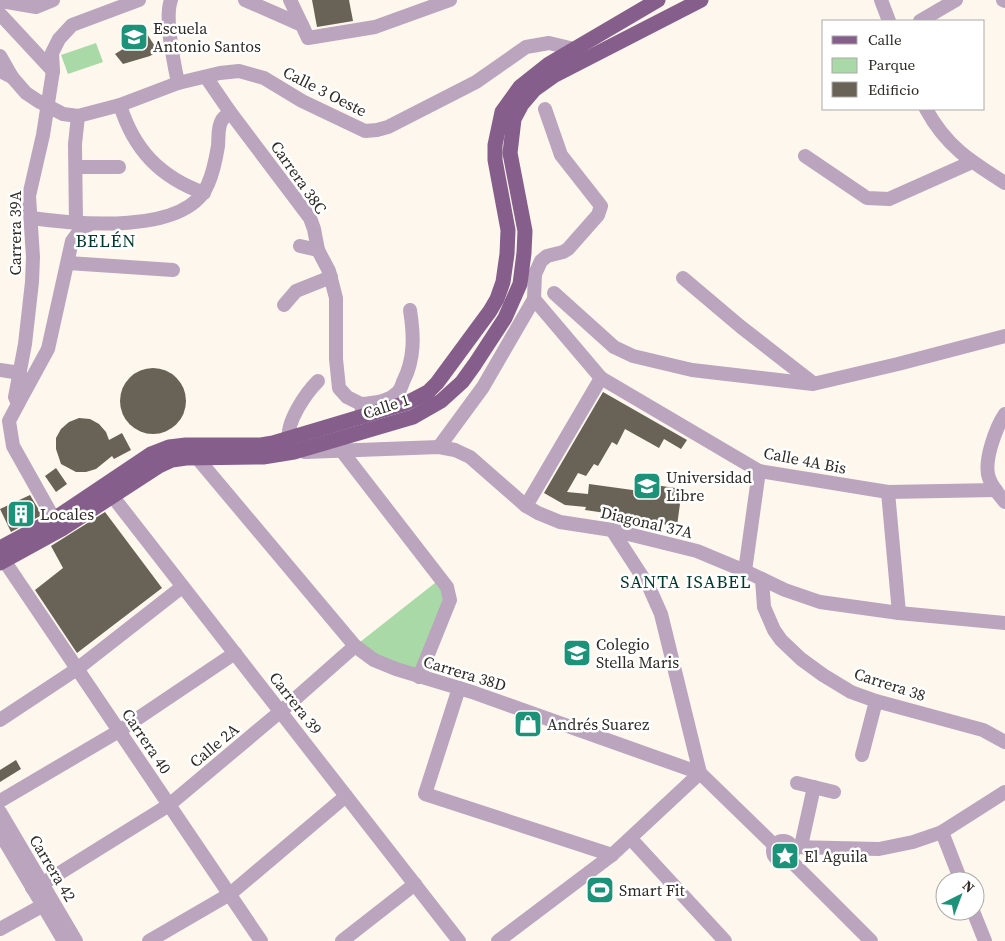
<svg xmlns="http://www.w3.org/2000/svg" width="1005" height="941" font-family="'Source Serif 4',serif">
<rect width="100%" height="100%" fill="#fef7ed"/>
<g fill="#a9d9a6">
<path d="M96,43L103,62L68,74L61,55Z"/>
<path d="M440,579L447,587L419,677L355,646Z"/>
</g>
<g fill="#696257">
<path d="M312,0H349L353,21L317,27Z"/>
<path d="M147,34L158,51L150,56L123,64L115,54Z"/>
<circle cx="153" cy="401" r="33"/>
<path d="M603,392L687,440L681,449L664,439L659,448L625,429L617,445L612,442L598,466L594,464L586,476L578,473L567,492L588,494L589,484L647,492L648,484L682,489L677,526L632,520L633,517L585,510L586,507L565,505L544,493Z"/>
<path d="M79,418L90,419L99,424L106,432L109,440L122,433L131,450L114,459L112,456L96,469L86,472H76L61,464L56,449V438L61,429L69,422Z"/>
<path d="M56,468L67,484L56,492L45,476Z"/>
<path d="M30,495L42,515L11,532L0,509Z"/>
<path d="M105,512L162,588L77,653L35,590L63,568L51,546Z"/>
<path d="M16,760L21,769L0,782V770Z"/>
</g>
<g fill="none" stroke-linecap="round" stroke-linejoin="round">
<g stroke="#baa4be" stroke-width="14">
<path d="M171,0C164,18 174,63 178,83"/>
<path d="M245,0L302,25L308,38L375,27L450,0"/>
<path d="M290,0L302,25"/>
<path d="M881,0L889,21"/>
<path d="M1003,0L1005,1"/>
<path d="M0,1L36,7L53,0"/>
<path d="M0,14L53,71"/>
<path d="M920,21L956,0"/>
<path d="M0,56L12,77"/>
<path d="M0,71L12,77L26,93L38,101L63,114L78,116L120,105L178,83L220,73L239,71L264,78L302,101L365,131L377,130L388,127L476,82L526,47L549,43L574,49"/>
<path d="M206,77L230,112L310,218L314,229L318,250L329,271L336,298V359L339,388L347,397L361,404L363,417"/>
<path d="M120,105C134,150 160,177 204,193"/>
<path d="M926,109C946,146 970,161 1005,183"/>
<path d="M805,156L867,198L889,199L972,162"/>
<path d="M76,167H119"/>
<path d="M31,218C75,224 187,236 208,184C213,173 216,158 218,146C219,138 217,128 222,120C224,117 227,115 230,112"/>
<path d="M76,223L75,144L78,116"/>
<path d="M300,246L318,250"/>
<path d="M68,263L173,270"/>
<path d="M683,278L741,327L813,383"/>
<path d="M554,293L614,347L633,356L692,370L813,384L898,364L1005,336"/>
<path d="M534,299L601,378L759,471L888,492L996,490"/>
<path d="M284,305L296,291L331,277"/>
<path d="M0,370L20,373"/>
<path d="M18,404L48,349L72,241L80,230L90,224"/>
<path d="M361,404C373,403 389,402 398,392C400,390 402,385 403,382C415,359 414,335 410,310"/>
<path d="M1005,414C996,427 983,462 989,478C992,487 999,495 1005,502"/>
<path d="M289,439C286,422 306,393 318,381"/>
<path d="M439,447L483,387L534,299L535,274L541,261L547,256L563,252L568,249L598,215L601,206L561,155L545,109"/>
<path d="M341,450L447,587L450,600L419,677"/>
<path d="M305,452L439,447L455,450L470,457L526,506L538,513L560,522L612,530L697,551L745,571L785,590L820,602L899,613L1005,623"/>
<path d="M198,459L355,646L374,660L396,669L472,692L700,773L774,845"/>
<path d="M106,488L459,941"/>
<path d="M888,492L899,613"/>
<path d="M526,506L601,378"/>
<path d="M54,519L13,446L9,421L18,404L15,397L25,344L32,282L33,257L29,196L43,135L53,71L52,53L59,39L72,25L139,0"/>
<path d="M612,530L649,587L661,614L700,773"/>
<path d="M5,562L261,941"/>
<path d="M745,571L759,471"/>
<path d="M762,579L764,607L774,630L781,640L801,659L823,675L851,692L876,701L983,730L1005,742"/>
<path d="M459,688L425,794L612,855"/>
<path d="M0,720L77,669L182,587"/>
<path d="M862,755L876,701"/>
<path d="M797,783L834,792"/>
<path d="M0,801L119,731L235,653"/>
<path d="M0,812L76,941"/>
<path d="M942,832L961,881"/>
<path d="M0,833L64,941"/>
<path d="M631,839L725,941"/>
<circle cx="783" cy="851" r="10"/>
<path d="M801,846L814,787"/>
<path d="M792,847L879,849L913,842L942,832L1005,792"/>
<path d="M789,859L871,941"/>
<path d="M32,888L42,884L169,805L287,706L355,646"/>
<path d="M973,911L985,941"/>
<path d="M0,929L49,902"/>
<path d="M149,941L230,894L346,796"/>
<path d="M342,941L415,884"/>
<path d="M498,941L612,855L700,773"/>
</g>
<g stroke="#855e8c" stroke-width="15">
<path d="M0,548L54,519L151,454L169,447L186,445H261L273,443L407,403L428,392L437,383L490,311L497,299L503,282L507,254L508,230L495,160V145L502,112L520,87L549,64L658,0"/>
<path d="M0,563L62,529L159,466L172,460L186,458L263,457L294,452L413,417L441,401L462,382L475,364L505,318L520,284L524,253L525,231L510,153L514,119L522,104L534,90L555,75L701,0"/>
</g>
</g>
<defs>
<symbol id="school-square" viewBox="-11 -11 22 22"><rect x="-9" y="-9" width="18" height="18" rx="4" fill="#1c9378" stroke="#fff"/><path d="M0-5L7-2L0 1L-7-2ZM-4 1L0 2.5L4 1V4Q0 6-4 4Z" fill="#fff"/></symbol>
<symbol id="university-square" viewBox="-11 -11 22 22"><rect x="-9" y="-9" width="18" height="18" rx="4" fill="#1c9378" stroke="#fff"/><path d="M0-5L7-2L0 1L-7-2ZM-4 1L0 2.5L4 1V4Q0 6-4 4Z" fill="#fff"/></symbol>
<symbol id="building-square" viewBox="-11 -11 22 22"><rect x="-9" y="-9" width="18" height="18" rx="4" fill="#1c9378" stroke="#fff"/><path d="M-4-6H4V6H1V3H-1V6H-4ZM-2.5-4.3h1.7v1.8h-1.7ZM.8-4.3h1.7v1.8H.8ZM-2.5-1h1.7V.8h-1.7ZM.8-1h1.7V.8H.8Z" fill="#fff"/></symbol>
<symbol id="shop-square" viewBox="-11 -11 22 22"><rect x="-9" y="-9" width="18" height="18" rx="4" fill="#1c9378" stroke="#fff"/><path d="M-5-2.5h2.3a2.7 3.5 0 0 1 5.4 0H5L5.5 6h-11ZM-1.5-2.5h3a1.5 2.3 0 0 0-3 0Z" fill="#fff"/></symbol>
<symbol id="sight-square" viewBox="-11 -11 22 22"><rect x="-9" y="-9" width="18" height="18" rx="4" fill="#1c9378" stroke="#fff"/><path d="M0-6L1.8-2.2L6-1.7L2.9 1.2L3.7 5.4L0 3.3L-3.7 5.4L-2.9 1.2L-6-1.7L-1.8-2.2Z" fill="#fff"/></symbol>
<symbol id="stadium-square" viewBox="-11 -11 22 22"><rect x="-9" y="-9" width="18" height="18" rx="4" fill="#1c9378" stroke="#fff"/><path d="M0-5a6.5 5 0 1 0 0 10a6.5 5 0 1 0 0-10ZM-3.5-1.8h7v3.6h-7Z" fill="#fff"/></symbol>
</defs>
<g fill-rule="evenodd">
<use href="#school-square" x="118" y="21" width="32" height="32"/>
<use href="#university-square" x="631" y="470" width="32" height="32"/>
<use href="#building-square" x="5" y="498" width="32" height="32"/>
<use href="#school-square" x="561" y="637" width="32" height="32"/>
<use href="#shop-square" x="512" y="708" width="32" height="32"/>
<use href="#sight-square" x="769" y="840" width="32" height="32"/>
<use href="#stadium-square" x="584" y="874" width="32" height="32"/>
</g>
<g text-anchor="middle" stroke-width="5" stroke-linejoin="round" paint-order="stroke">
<g font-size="16" fill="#2e2b26" stroke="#fff" text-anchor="start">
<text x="153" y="34">Escuela<tspan x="153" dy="18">Antonio Santos</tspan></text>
<text x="666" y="483">Universidad<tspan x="666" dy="18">Libre</tspan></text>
<text x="40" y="520">Locales</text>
<text x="596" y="650">Colegio<tspan x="596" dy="18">Stella Maris</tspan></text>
<text x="547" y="730">Andrés Suarez</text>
<text x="804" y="862">El Aguila</text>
<text x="619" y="896">Smart Fit</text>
</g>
<g font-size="16" fill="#2e2b26" stroke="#fff">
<text transform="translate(325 91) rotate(27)" y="6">Calle 3 Oeste</text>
<text transform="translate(299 177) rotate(55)" y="6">Carrera 38C</text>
<text transform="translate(15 233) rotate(-90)" y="6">Carrera 39A</text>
<text transform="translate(386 406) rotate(-18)" y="6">Calle 1</text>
<text transform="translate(805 460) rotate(11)" y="6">Calle 4A Bis</text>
<text transform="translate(647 522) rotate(13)" y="6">Diagonal 37A</text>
<text transform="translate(465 673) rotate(17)" y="6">Carrera 38D</text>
<text transform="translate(890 684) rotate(18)" y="6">Carrera 38</text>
<text transform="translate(296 703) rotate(52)" y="6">Carrera 39</text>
<text transform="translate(147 741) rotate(56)" y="6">Carrera 40</text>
<text transform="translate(214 745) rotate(-40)" y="6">Calle 2A</text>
<text transform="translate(53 868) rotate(59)" y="6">Carrera 42</text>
</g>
<g font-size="18" letter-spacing="1" fill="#00392c" stroke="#fff">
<text x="106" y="247">BELÉN</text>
<text x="686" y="588">SANTA ISABEL</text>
</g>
</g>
<rect x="822" y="20" width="162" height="90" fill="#ffffff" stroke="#abaaa8"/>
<rect x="832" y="36" width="25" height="8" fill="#855e8c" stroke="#abaaa8"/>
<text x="868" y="45" font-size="15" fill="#2e2b26">Calle</text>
<rect x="832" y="58" width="25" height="15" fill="#a9d9a6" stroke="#abaaa8"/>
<text x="868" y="70" font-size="15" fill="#2e2b26">Parque</text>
<rect x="832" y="82" width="25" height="15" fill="#696257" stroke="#abaaa8"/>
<text x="868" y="95" font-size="15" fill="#2e2b26">Edificio</text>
<g transform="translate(960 896) rotate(42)"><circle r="24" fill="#ffffff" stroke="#abaaa8"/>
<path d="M0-4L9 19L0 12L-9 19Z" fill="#1c9378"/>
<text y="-8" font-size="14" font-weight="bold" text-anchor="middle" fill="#2e2b26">N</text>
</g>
</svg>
